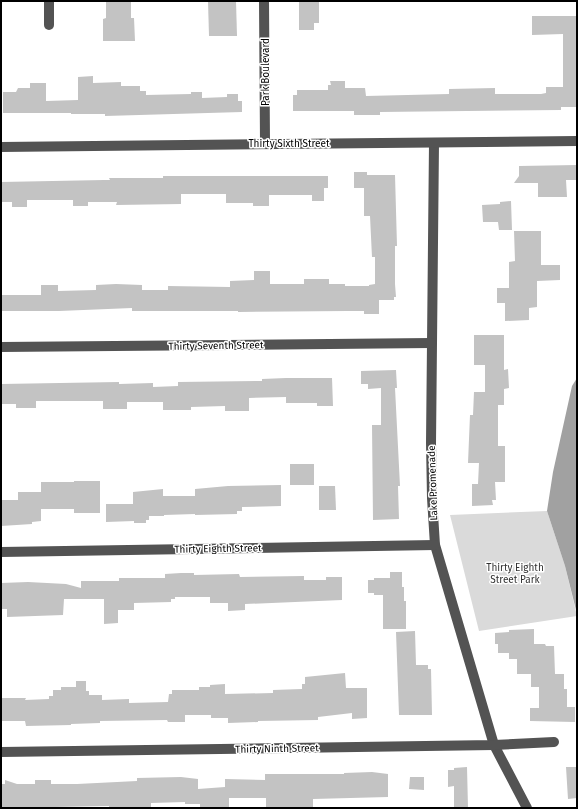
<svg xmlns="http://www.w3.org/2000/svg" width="578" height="809" font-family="'Fira Sans',sans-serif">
<rect width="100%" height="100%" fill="#fff"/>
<path fill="#dadada" d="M547,511L565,566L577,616L479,631L450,515Z"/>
<path fill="#a1a1a1" d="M577,378V614L565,566L547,511L553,472L572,386Z"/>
<g fill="#c3c3c3">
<path d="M106,1H131V18H134L135,41H103V19L106,18Z"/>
<path d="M208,1H236L237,36H209Z"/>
<path d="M299,1H319V23H314V30H299Z"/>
<path d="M532,16H577V107H561V110L380,112V115H354V111H293V95H297V90H328V85H331L330,81H345V88H365L366,96L449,94V89L495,88V94H541L546,93V87H563V34L532,35Z"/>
<path d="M93,76V83L121,82V86H140V91H146V95L191,94V92H202V98L227,97V94H238V101H242V112L105,116V114H71V113H3V92H16L18,88H30V83H46V101L78,100V77Z"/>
<path d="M577,165V180H566L567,197H538V183H514L519,176V166Z"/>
<path d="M354,172H367V175H395L397,246H395V284L396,297H394V300H379V314H364V311H347L238,312V311H132V308L59,311H1V295H41V285H58V291L96,290V285L116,284L142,285V290H168V286L230,287V281L254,280V271H270V284H304V279H329V284H345V286H369V285L375,284V257H372L370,216H364V188H354Z"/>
<path d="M163,176H328V188H324V201H312V195H269V206H253V203H226V194H181V204L116,205L117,202H88V206H73V200H27V207H12V202H1V182L104,180H110L109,178H163Z"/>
<path d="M511,201L512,230H499L498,222H483L482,205L500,204V202Z"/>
<path d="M514,231H541V265H560V280L537,281V307L529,308V320L505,321V303H497V288H509V262L515,261Z"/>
<path d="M474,335H504V370L508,369L509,388L504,389V405H498V446H505V482H495L496,500H492L493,505L472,506V484H478L479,463H468L470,415H473L474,392H485V365H474Z"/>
<path d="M396,370L397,388H395L400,486H398L399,519L373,520L372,425H381V388L368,389V384H361V371Z"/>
<path d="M286,378H332L333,406H317V403H286V397L249,398V411H225V406L191,407V410H163V402H127V409H103V401H36V408H16V404H1V384L119,382V384L153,383V387L178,386V382L262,381V379Z"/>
<rect x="290" y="464" width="24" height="21"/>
<path d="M74,481H100V513H74V509H41V521L32,522V524L1,526V500H18V492H41V482H74Z"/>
<path d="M281,485V506L242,507V511H237V514L195,515V514L164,515V516H149V520H146V523H134V521L106,522V504H133V492L163,489V496H195V489L228,486Z"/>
<path d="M319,486H335L336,510H319Z"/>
<path d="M390,572H402V587H404V601H406V629H383V595H374V593H368V580H374V578H390Z"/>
<path d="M181,573H194V575L239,574L240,577L304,576V580H326V577H342V600L245,604V610L228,611V603H210V597H175V599H171V602L134,603V610H118V623L104,624V599H64L63,615L7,617V609H1V583L28,582L66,584L81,588V581H119V578H165V574Z"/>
<path d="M534,629V644H545L546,646H554L555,674H564V689H567V707H575V722L530,721V708H539V687H531V674H517V659H509V653H498V644H495V633L509,632V630Z"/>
<path d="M415,631L416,665H428V669H431L432,715H399L396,632Z"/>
<path d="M345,673L346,688H367V718L352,719V713L318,717V720L258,721V722L228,723V718H211V715H185V722H168L167,720L100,721V723L71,724V725L26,726L25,721H1V698H26L25,700L49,699V696H53V690H61V687H76V681H86V691H89V695H102V700L129,699V703L168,702L169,694H172V690H199V687H210V685L225,684V694L273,693V690L302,689V684H305V677Z"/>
<path d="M467,767L468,808H454V786L448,787V770H454V768Z"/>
<path d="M566,767H577V798L568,799Z"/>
<path d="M372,772L388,774V797L313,799V808H266V798H229V808H200V804H185V802L151,803V808H109V806L1,808V784H5V780L17,784H35V780H51V784H77L137,781V778L181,777L198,779V789L225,787V779L265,780V774H344V773Z"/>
<path d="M410,777H424V790L409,789Z"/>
</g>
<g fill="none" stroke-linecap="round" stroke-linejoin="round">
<g stroke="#535353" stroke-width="10">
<path d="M49,1V25"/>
<path d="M264,1L265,143"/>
<path d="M434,143L431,443L432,498L435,545L494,745L527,808"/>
<path d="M1,147L577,141"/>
<path d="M1,347L431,343"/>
<path d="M1,552L435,545"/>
<path d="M1,752L494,745L554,742"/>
</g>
</g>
<g text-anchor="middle" stroke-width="3" stroke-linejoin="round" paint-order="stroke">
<g font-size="10" fill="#000" stroke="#fff">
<text transform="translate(265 72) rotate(-90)" y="4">Park Boulevard</text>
<text x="289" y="147">Thirty Sixth Street</text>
<text transform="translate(216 345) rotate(-1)" y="4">Thirty Seventh Street</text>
<text transform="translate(432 483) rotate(-92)" y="4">Lake Promenade</text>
<text transform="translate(218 548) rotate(-1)" y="4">Thirty Eighth Street</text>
<text transform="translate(277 748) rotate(-1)" y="4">Thirty Ninth Street</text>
</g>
<g font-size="10" fill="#313131" stroke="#fff">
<text x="515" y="571">Thirty Eighth<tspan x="515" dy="12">Street Park</tspan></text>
</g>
</g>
<rect width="578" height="809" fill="none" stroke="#000000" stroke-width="4"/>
</svg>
